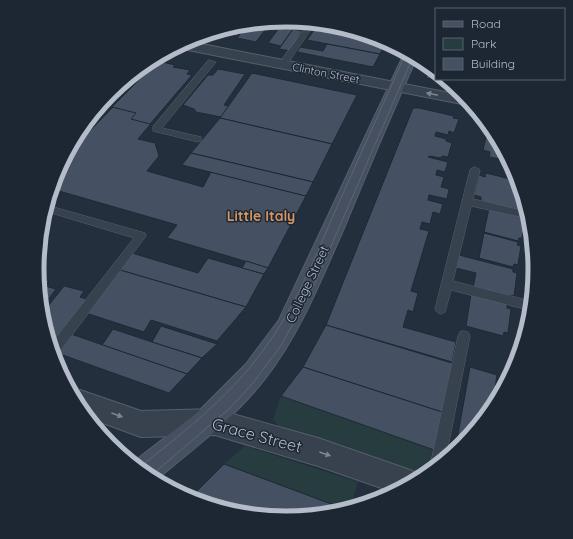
<svg xmlns="http://www.w3.org/2000/svg" width="573" height="539" font-family="Quicksand,sans-serif">
<rect width="100%" height="100%" fill="#242f3e"/>
<g fill="#263c3f">
<path d="M281,396L437,451L431,467L421,474L365,458L283,431L273,420Z"/>
<path d="M245,446L358,482L351,506L342,508L224,464Z"/>
</g>
<g fill="#455162" stroke="#1f2835">
<path d="M288,20L298,22L281,46L268,43L279,28L282,29Z"/>
<path d="M270,23L256,42L237,38L245,28Z"/>
<path d="M317,26L382,39L386,42L380,54L307,40Z"/>
<path d="M243,29L237,36L223,34L224,32Z"/>
<path d="M293,29L302,31L298,37H300L291,51L279,49Z"/>
<path d="M327,44L380,54L373,67L297,52L300,47L323,51Z"/>
<path d="M158,61L175,65L173,67L190,70L187,74L192,75L138,139L155,143L159,156L147,171L203,187L211,172L306,196L268,268L167,238L177,225L59,191L56,195L52,194L56,174L73,148Z"/>
<path d="M158,61L175,65L173,67L190,70L187,74L192,75L150,124L131,119L136,113L112,107Z"/>
<path d="M218,69L245,74L224,105L229,106L221,117L196,112L194,109L183,105L208,75H213Z"/>
<path d="M429,70L436,75V79H442L445,81L426,78Z"/>
<path d="M252,73L357,95L332,144L220,118Z"/>
<path d="M413,108H419L454,116L453,118L459,119L454,133L449,131L448,135L436,132L435,136L446,139V141L452,143L448,157L442,156L441,158L429,156L428,157L448,162L445,172L437,170L436,175L444,177L441,187L449,189L447,199L429,195L428,200L443,204L440,214L433,212L430,224L422,222L420,229L429,231L411,291L418,293L413,312L408,310L403,327L456,342L452,362L326,325Z"/>
<path d="M220,118L332,144L313,182L191,153Z"/>
<path d="M488,130L510,164L503,162V155H501L500,159L489,157L490,152L483,150Z"/>
<path d="M191,153L313,182L306,196L182,165Z"/>
<path d="M511,165L517,174L518,178L510,176Z"/>
<path d="M486,173L518,181L525,212L481,201V197L474,195L479,175L485,177Z"/>
<path d="M489,208L521,216V219L525,220L522,238H519L518,241L484,232Z"/>
<path d="M484,233L518,242L517,245L521,246L518,265L514,264L513,267L479,258Z"/>
<path d="M132,253L198,273L208,258L264,274L246,307L120,270Z"/>
<path d="M459,255L513,269V272L517,273L514,296L509,295V298L473,288L476,273L456,268Z"/>
<path d="M246,261L259,265L268,268L264,274L242,268Z"/>
<path d="M120,270L246,307L217,341L151,320L144,332L86,313Z"/>
<path d="M39,277L49,281L45,286L56,289L44,305Z"/>
<path d="M64,286L84,291L80,297L89,300L56,346L52,345L45,310Z"/>
<path d="M471,294L507,303V308L511,309L508,333L504,332L503,336L466,326Z"/>
<path d="M326,325L455,364L445,413L303,367Z"/>
<path d="M161,326L217,344L202,358L152,342Z"/>
<path d="M113,329L152,342L202,358L187,374L102,345Z"/>
<path d="M71,334L187,374L169,393L57,353Z"/>
<path d="M303,367L445,413L437,451L281,396Z"/>
<path d="M470,367L497,375L495,388L501,389L460,448V440H457Z"/>
<path d="M224,464L342,508L286,519L189,499Z"/>
</g>
<g fill="none" stroke-linecap="round" stroke-linejoin="round">
<defs>
<g id="lane">
<path d="M308,24L314,25L286,66H280L279,64Z"/>
<path d="M209,60L216,62L162,128L201,137V141L198,142L153,131V127Z"/>
<path d="M475,167L480,170L473,199L524,211L526,218L471,206L453,281L530,301L528,310L451,290L445,312L441,314L437,312L435,309L470,170Z"/>
<path d="M50,206L145,233L146,236L57,355L54,356L52,343L134,238L48,212Z"/>
<path d="M464,331L468,332L470,336L446,457L433,466L431,462L458,336L460,332Z"/>
</g>
<g id="street">
<path d="M187,41L465,96L472,106L178,48Z"/>
<path d="M80,390L141,411L215,409L318,438L407,469L417,473L418,476L393,492L318,466L215,435L141,437L92,419L74,392Z"/>
</g>
<path id="secondary" d="M404,54L415,61C391,116 367,172 344,228C321,280 300,334 264,380C234,418 195,448 158,478L135,462L136,460L198,412L246,364L279,320Z"/>
</defs>
<use href="#lane" stroke="#565f6c" stroke-width="1"/>
<use href="#street" stroke="#565f6c" stroke-width="2"/>
<use href="#secondary" stroke="#565f6c" stroke-width="2"/>
<use href="#lane" fill="#38414e" fill-rule="evenodd"/>
<use href="#street" fill="#38414e" fill-rule="evenodd"/>
<use href="#secondary" fill="#465061" fill-rule="evenodd"/>
<g stroke="#5a6575" stroke-width="1">
<path d="M141,466C184,432 229,397 262,352C293,311 313,263 333,216C357,162 381,109 405,55"/>
<path d="M153,474L230,408L253,383L282,344L316,281L412,59"/>
</g>
</g>
<defs><path id="oneway-solid" d="M-6-.8H1V-3.2L6.5 0L1 3.2V.8H-6Z"/></defs>
<g fill="#7c8592">
<use href="#oneway-solid" transform="translate(432 94) rotate(-168)"/>
<use href="#oneway-solid" transform="translate(117 415) rotate(20)"/>
<use href="#oneway-solid" transform="translate(325 454) rotate(19)"/>
</g>
<g text-anchor="middle" stroke-width="3" stroke-linejoin="round" paint-order="stroke">
<g font-size="11" fill="#b4bcc9" stroke="#1d2633">
<text transform="translate(326 73) rotate(11)" y="4">Clinton Street</text>
</g>
<g font-size="13" fill="#b4bcc9" stroke="#1d2633">
<text transform="translate(307 284) rotate(-65)" y="5">College Street</text>
</g>
<g font-size="14" font-weight="bold" fill="#d59563" stroke="#1d2633">
<text x="261" y="221">Little Italy</text>
</g>
<g font-size="16" fill="#b4bcc9" stroke="#1d2633">
<text transform="translate(257 435) rotate(15)" y="6">Grace Street</text>
</g>
</g>
<path d="M0 0H573V539H0ZM44 269a242 242 0 1 1 484 0a242 242 0 1 1-484 0Z" fill="#1d2633" fill-rule="evenodd"/>
<path fill="none" stroke="#b4bcc9" stroke-width="5" d="M44 269a242 242 0 1 1 484 0a242 242 0 1 1-484 0Z"/>
<rect x="435" y="8" width="130" height="72" fill="#1d2633" stroke="#59626f"/>
<rect x="443" y="21" width="20" height="6" fill="#465061" stroke="#59626f"/>
<text x="471" y="28" font-size="12" fill="#b4bcc9">Road</text>
<rect x="443" y="38" width="20" height="12" fill="#263c3f" stroke="#59626f"/>
<text x="471" y="48" font-size="12" fill="#b4bcc9">Park</text>
<rect x="443" y="58" width="20" height="12" fill="#455162" stroke="#59626f"/>
<text x="471" y="68" font-size="12" fill="#b4bcc9">Building</text>
</svg>
